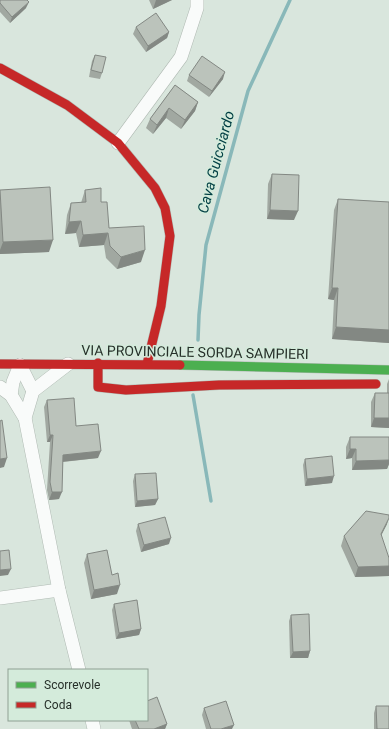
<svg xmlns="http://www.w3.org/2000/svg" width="389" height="729" font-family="Roboto,sans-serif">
<rect width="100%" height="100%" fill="#d9e6dd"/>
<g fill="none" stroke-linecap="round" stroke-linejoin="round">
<g stroke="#89b8b9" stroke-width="3.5">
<path d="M198,340L199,315L206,245L248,91L290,0"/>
<path d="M193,395L211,501"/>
</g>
<defs>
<g id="street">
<path d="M118,143L181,57L197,8V0"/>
<path d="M20,365L33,391"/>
<path d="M0,387L11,395L25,418L59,590L79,670"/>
<path d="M11,395L13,382L20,365"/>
<path d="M25,418L33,391L68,364"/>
<path d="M0,598L59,590"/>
<path d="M92,720L94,729"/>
</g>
<path id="fast" d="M180,365L389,370"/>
<g id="jam">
<path d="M0,68L67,105L118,143L155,188L165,208L170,236L161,306L147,364"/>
<path d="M98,363V387L126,390L219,385L376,384"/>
<path d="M0,364L180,365"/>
</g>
</defs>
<use href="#street" stroke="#b0bab3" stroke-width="14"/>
<use href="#fast" stroke="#b0bab3" stroke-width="10"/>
<use href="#jam" stroke="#b0bab3" stroke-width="10"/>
<use href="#street" stroke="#f9fbfa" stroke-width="13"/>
<use href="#fast" stroke="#4caf50" stroke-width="9"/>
<use href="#jam" stroke="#c62828" stroke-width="9"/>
</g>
<g fill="#a1a8a1">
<path d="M0,0L26,8L10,23L0,12Z"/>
<path d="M149,0H172L153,9Z"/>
<path d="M136,27L169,32L167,38L146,52L133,34Z"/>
<path d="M95,55L102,73L100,79L89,77L92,61Z"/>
<path d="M189,75L223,79L209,97L187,81Z"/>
<path d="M175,85L198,102L195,111L181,129L166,118L153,134L146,128L150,119Z"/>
<path d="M272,174L294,220L267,219L268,184Z"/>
<path d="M0,190L49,252L0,254Z"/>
<path d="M85,190L101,202L109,228L141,262L117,269L106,258L104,245L79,247L76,233L65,234L67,215L71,203H81Z"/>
<path d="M338,199L389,202V343L332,339L334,300L328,299L334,210Z"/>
<path d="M389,379V428L371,427V402L375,393H387V384Z"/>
<path d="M47,400L76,426L98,458L63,462L59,499L49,500L47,490L50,442H47L44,407Z"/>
<path d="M350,437H389V464L387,469L352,470V458L346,459V447Z"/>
<path d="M305,459L332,483L305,486L303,465Z"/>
<path d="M135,474L158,499L155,505L135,507L133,481Z"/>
<path d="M138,524L169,544L141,552L136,531Z"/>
<path d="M387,524L381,536L389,576L355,577L341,546L344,536Z"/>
<path d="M87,554L112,575L117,594L91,599L84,563Z"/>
<path d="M114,604L141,629L139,635L116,639L112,610Z"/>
<path d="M291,615L310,651L308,658H290L289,621Z"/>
<path d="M376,706L389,729H374V713Z"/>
<path d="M204,708L232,729H206L202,715Z"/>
<path d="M129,720H147L167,724L165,729H132Z"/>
</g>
<g fill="#838883">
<path d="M156,0H172L153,9Z"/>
<path d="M29,2L26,8L10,23L12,17Z"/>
<path d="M169,32L167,38L146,52L148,46Z"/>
<path d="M225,72L223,79L209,97L212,91Z"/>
<path d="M198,102L195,111L181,129L185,120Z"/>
<path d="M169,108L166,118L153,134L157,125Z"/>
<path d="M270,210L298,211L294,220L267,219Z"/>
<path d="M81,221L76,233L65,234L69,222Z"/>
<path d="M108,233L104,245L79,247L83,235Z"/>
<path d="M53,240L49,252L0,254V250L3,242Z"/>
<path d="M145,250L141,262L117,269L121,257Z"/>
<path d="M332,288H338L334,300L328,299Z"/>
<path d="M336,327L389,330V343L332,339Z"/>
<path d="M374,418H389V428L371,427Z"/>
<path d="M50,435H53L50,442H47Z"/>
<path d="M350,449H356L352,458L346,459Z"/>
<path d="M101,451L98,458L60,462L63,455Z"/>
<path d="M7,458L4,467L0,468V459Z"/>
<path d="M389,460V464L387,469L352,470L356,461Z"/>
<path d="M334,476L332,483L305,486L307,479Z"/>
<path d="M52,492H62L59,499L49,500Z"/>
<path d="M158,499L155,505L135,507L137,501Z"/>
<path d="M389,518L387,524L377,543L381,534Z"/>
<path d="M171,538L169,544L141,552L144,545Z"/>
<path d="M389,566V576L355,577L358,567Z"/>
<path d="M11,569L8,575L0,576V570Z"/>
<path d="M120,585L117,594L91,599L94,590Z"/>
<path d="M141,629L139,635L116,639L119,633Z"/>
<path d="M310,651L308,658H290L293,652Z"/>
<path d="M167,724L165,729H154Z"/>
<path d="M234,725L232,729H221Z"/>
</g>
<g fill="#bbc3bb" stroke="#838883">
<path d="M0,0H27L29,2L12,17L0,3Z"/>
<path d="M156,13L169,32L148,46L136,27Z"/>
<path d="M95,55L106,57L102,73L91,70Z"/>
<path d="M202,56L225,72L212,91L189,75Z"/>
<path d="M175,85L198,102L185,120L169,108L157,125L150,119Z"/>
<path d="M272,174L299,175L298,211L270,210Z"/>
<path d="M50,187L53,240L3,242L0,190Z"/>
<path d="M101,188V202H107L109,228L144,226L145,250L121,257L110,246L108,233L83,235L81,221L69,222L71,203L86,202L85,190Z"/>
<path d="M338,199L389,202V330L336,327L338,288H332Z"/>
<path d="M375,393H389V418H374Z"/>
<path d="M74,398L76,426L98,424L101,451L63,455L62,492H52L50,482L53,435H50L47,400Z"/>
<path d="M2,420L7,458L0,459V421Z"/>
<path d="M350,437H389V460L356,461V449H350Z"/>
<path d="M332,456L334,476L307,479L305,459Z"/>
<path d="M156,473L158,499L137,501L135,474Z"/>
<path d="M366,511L389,515V518L381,534L389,558V566L358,567L344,536Z"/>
<path d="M165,517L171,538L144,545L138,524Z"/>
<path d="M9,550L11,569L0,570V551Z"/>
<path d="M107,550L112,575L118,573L120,585L94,590L87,554Z"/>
<path d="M137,600L141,629L119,633L114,604Z"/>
<path d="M309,614L310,651L293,652L291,615Z"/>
<path d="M157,697L167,724L154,729H139L135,720H147V701Z"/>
<path d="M226,701L234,725L221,729H211L204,708Z"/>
<path d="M376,706H389V729H377Z"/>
</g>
<g text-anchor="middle" stroke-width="3" stroke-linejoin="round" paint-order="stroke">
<g font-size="14" fill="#27302a" stroke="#d4ebdb">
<text transform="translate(195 352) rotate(1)" y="5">VIA PROVINCIALE SORDA SAMPIERI</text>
</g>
<g font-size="15" font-style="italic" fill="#003e43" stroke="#d4ebdb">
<text transform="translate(216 162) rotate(-75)" y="5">Cava Guicciardo</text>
</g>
</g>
<rect x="8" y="669" width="140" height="52" fill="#d4ebdb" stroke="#8fa094"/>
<rect x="16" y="682" width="20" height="6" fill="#4caf50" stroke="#8fa094"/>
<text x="44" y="689" font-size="12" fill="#27302a">Scorrevole</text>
<rect x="16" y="702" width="20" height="6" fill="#c62828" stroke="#8fa094"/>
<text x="44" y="709" font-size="12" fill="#27302a">Coda</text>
</svg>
